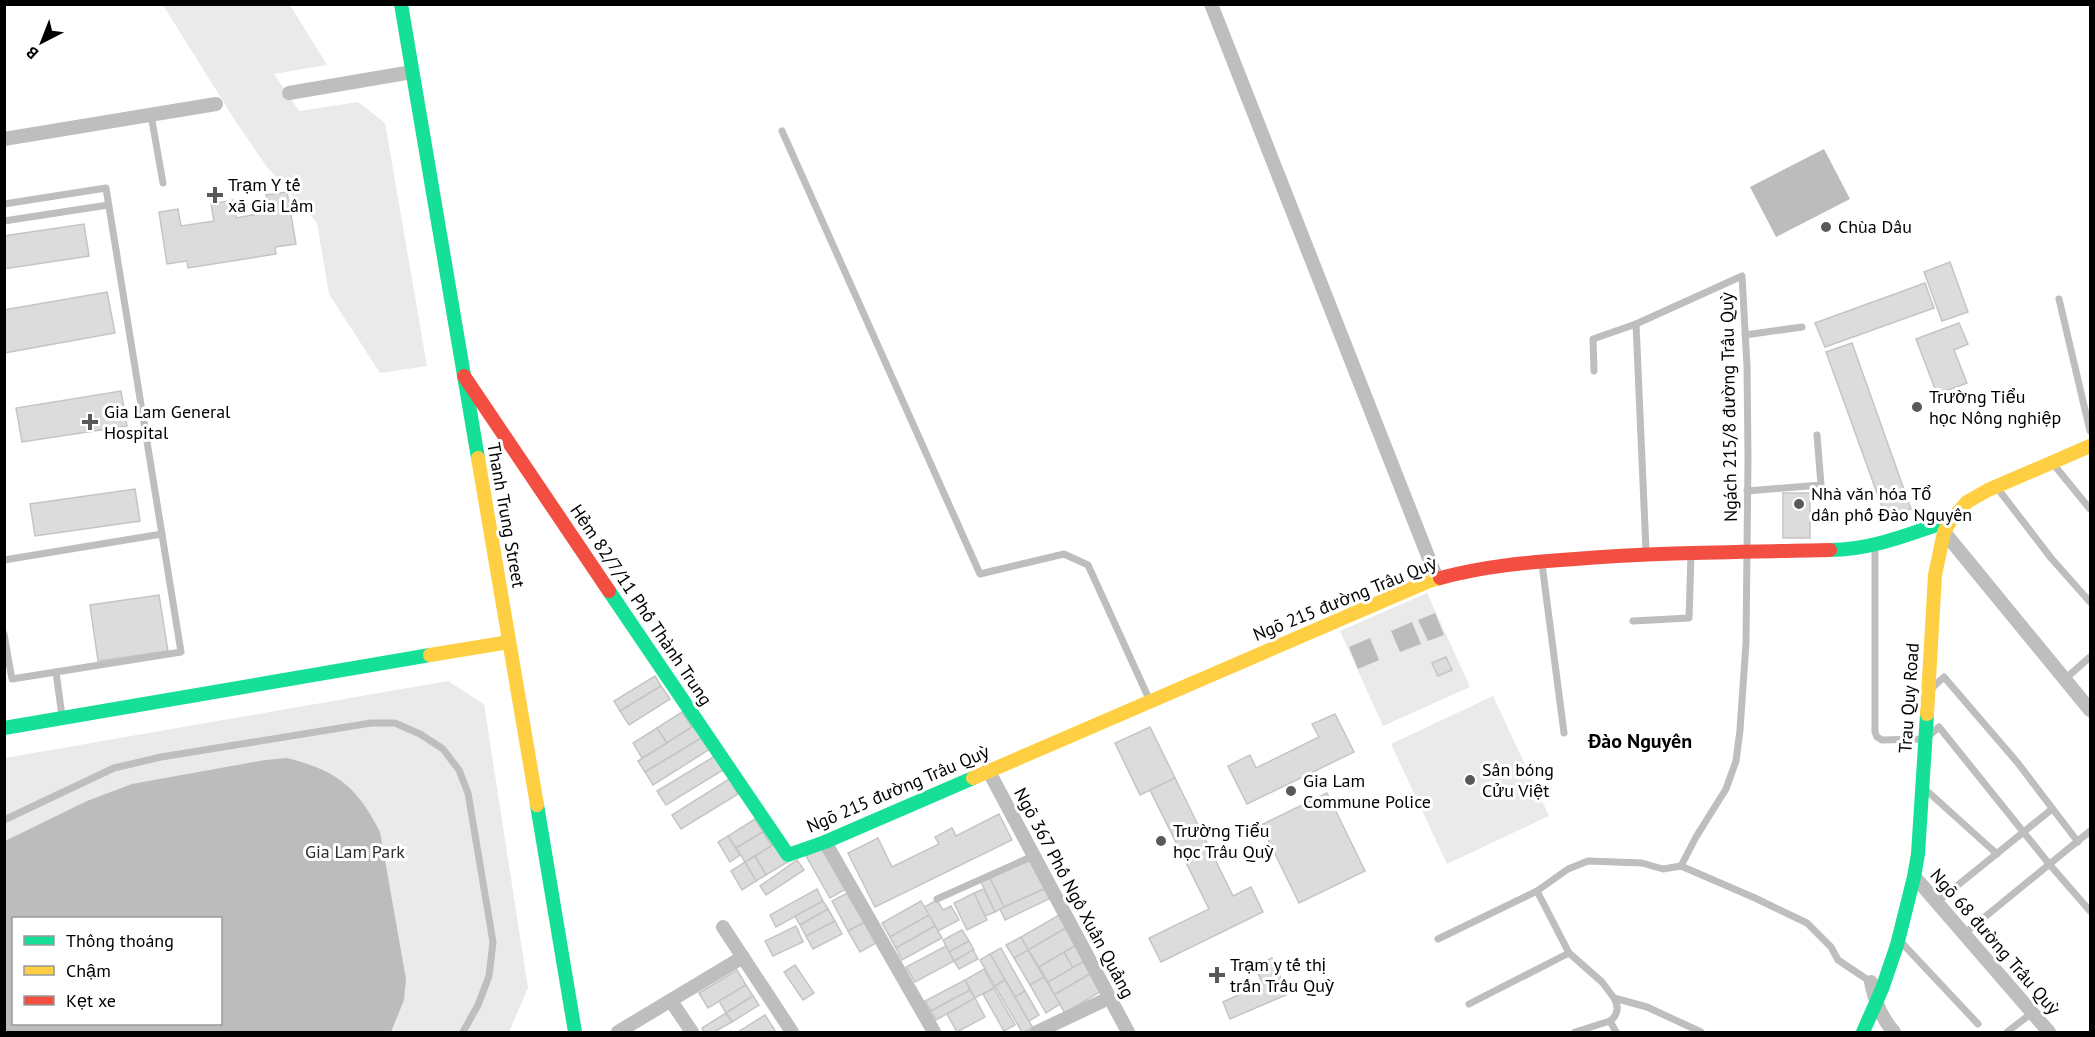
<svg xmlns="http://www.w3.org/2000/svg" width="2095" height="1037" font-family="'PT Sans',sans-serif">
<rect width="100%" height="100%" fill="#fff"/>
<g fill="#eaeaea" fill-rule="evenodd">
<path d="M163,5H290L327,65L274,74L299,111L358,102L385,123L427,366L380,373L329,294L317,223L267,167L236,122Z"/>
<path d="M1427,593L1470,687L1383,726L1340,631Z"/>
<path d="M448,681L484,704L528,988L509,1032H5V758ZM14,918H220V1024H14Z"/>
<path d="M1493,696L1549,816L1447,864L1391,744Z"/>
</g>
<g fill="#bcbcbc" fill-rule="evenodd">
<path d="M1824,149L1850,199L1776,237L1750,187Z"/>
<path d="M1435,613L1444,635L1428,641L1418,620Z"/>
<path d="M1412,622L1421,644L1400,652L1391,631Z"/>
<path d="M1370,638L1379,660L1358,669L1349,647Z"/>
<path d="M287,758C335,770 357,786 380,832L406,979L404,1000L391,1032H5V841L87,801L132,784L265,760ZM220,918V1024H14V918Z"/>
</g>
<g fill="#dcdcdc" stroke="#c5c5c5" stroke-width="1.5">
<path d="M287,192L296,244L275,247L276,254L188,268L187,261L167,264L159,212L178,209L181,226L214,221L211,204L233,200L236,218L269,212L266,195Z"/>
<path d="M84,224L89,256L4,269V236Z"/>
<path d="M1950,262L1968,312L1942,321L1924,272Z"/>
<path d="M1925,283L1934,308L1825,347L1815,323Z"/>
<path d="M107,292L115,333L4,353V310Z"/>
<path d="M1959,323L1968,344L1954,350L1967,383L1937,394L1916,339Z"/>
<path d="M1852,343L1911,509L1886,518L1826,352Z"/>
<path d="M121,391L127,426L22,442L16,408Z"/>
<path d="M135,489L140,521L35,536L30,504Z"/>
<rect x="1783" y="493" width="27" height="45"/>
<path d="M159,595L168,651L98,661L90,605Z"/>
<path d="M1446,657L1452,670L1438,676L1432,663Z"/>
<path d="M655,676L661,686L620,711L614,701Z"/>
<path d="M661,686L670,699L629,725L620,711Z"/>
<path d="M682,712L692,727L667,743L657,728Z"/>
<path d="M1335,714L1354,752L1247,804L1228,766L1250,755L1256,768L1319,737L1312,724Z"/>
<path d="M695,725L703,737L645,772L638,761Z"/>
<path d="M1150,727L1175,778L1140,795L1115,743Z"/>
<path d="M657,728L667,743L642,758L633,743Z"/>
<path d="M703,737L710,749L653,785L645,772Z"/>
<path d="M715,756L723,770L666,805L657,791Z"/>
<path d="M1175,778L1233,896L1251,887L1263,912L1161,962L1149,938L1209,909L1150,790Z"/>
<path d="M729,779L738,794L681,829L672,815Z"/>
<path d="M1327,793L1365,871L1299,903L1261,825Z"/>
<path d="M999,814L1012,840L875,907L848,853L878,838L892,867L939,844L935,837L952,828L956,836Z"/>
<path d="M755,819L763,832L736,848L728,836Z"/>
<path d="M763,832L772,846L745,862L736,848Z"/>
<path d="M728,836L740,855L730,862L718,842Z"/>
<path d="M777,842L789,861L766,875L755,856Z"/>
<path d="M822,847L846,889L830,898L806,856Z"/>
<path d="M755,856L766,875L756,881L745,862Z"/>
<path d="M1032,858L1046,888L1004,907L990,878Z"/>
<path d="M797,860L804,870L766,895L760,886Z"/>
<path d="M745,862L756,881L742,890L731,871Z"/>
<path d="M990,878L1004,907L995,912L981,882Z"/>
<path d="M1046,888L1051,898L1005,920L1000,909Z"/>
<path d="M817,889L823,901L776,927L770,915Z"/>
<path d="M984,889L995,912L985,916L974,893Z"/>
<path d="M849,892L865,922L848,931L832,901Z"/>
<path d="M974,893L987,920L967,930L954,903Z"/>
<path d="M937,900L943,910L951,906L959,920L938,931L924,907Z"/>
<path d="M823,901L828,909L800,925L795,916Z"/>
<path d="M921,901L929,915L890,937L882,923Z"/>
<path d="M828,909L835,921L806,936L800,925Z"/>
<path d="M929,915L935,926L896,948L890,937Z"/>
<path d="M1059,915L1066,928L1028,950L1021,937Z"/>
<path d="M835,921L842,934L813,949L806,936Z"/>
<path d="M865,922L876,943L860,952L848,931Z"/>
<path d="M796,926L803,942L773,956L765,941Z"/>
<path d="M935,926L942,938L902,960L896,948Z"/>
<path d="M1066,928L1077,945L1039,967L1028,950Z"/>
<path d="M962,930L969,941L949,952L943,940Z"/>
<path d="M1021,937L1028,950L1014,958L1006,945Z"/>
<path d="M969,941L974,950L954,961L949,952Z"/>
<path d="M1077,945L1086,960L1073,968L1064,952Z"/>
<path d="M946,946L954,961L915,982L906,967Z"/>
<path d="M1001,948L1025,991L1015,997L990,954Z"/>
<path d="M973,950L978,959L959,969L954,961Z"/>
<path d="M1028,950L1044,977L1030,985L1014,958Z"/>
<path d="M1064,952L1073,968L1048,982L1039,967Z"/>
<path d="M990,954L1005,980L995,986L980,960Z"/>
<path d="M1272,958L1288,994L1230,1019L1223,1002L1263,984L1254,965Z"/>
<path d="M1086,960L1093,972L1054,995L1048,982Z"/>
<path d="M795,965L814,993L803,1000L784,972Z"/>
<path d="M984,969L994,988L975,998L965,980Z"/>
<path d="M737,970L746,985L708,1008L699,993Z"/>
<path d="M1093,972L1103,990L1065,1013L1054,995Z"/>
<path d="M1044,977L1060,1004L1046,1013L1030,985Z"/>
<path d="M965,980L970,990L931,1011L925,1001Z"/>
<path d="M1005,980L1033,1028L1025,1032H1022L995,986Z"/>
<path d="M746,985L753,996L726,1013L719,1001Z"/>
<path d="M994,988L1015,1025L1004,1031L983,994Z"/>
<path d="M970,990L975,998L936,1020L931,1011Z"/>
<path d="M1025,991L1039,1015L1029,1021L1015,997Z"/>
<path d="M753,996L759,1005L732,1022L726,1013Z"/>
<path d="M975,998L985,1017L957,1032L947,1014Z"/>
<path d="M726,1013L732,1022L714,1032H704L702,1028Z"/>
<path d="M765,1015L776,1032H738Z"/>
</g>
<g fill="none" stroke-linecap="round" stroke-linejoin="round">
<g stroke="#bebebe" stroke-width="7">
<path d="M151,115L163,183"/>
<path d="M782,131L980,574L1064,554L1088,565L1150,701"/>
<path d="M4,204L106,188L181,652L12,679L4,634"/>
<path d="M4,221L108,205"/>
<path d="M2059,299L2090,431"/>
<path d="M1636,324L1646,550"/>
<path d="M1745,335L1802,327"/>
<path d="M1594,371L1593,339L1636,324L1742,276L1747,366L1748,458L1746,643L1740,730L1736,761L1726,789L1696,837L1681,866"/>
<path d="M2054,465L2090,509"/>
<path d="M1998,489L2051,558L2090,602"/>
<path d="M1747,491L1821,485L1817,435"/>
<path d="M1875,548V732L1877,737L1882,740L1925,739L1939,727L2050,865L2090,911"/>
<path d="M4,560L162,534"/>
<path d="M1542,564L1564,733"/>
<path d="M1633,621L1689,618L1691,555"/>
<path d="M56,672L62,716"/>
<path d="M2066,678L2090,657"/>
<path d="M1932,688L1944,677L2017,762L2078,842"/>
<path d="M1926,790L1997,854"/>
<path d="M4,820L114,768L161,757L371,723H395L420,734L443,749L459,770L468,793L493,942L489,976L478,1005L463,1032"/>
<path d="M1537,891L1569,953L1602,982L1614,998L1647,1007L1701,1032"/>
<path d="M937,899L1033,856"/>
<path d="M1937,902L2052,809"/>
<path d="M1964,934L2090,831"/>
<path d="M1438,939L1537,891L1568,869L1588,861L1642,863L1663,869L1681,866L1755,898L1807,923L1831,947L1838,960L1871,982"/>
<path d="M1901,942L1978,1024"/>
<path d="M1469,1004L1569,953"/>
<path d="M1610,1021C1618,1015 1619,1007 1614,998"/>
<path d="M1610,1021L1616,1032"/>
<path d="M1575,1032L1610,1021"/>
<path d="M2007,1032L2032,1013"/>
</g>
<g stroke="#bebebe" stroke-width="14">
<path d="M1211,4L1437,579"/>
<path d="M289,93L412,72"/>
<path d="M4,139L216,104"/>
<path d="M1944,532L2090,710"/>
<path d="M988,770L1128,1032"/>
<path d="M825,842L934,1032"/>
<path d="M1914,876L2049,1032"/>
<path d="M723,927L792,1032"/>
<path d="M1871,982C1875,1002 1881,1017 1894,1032"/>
<path d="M671,1001L692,1032"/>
<path d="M618,1032L743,957"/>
<path d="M1037,1032L1109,998"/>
</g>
<g stroke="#16e098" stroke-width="14">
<path d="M401,4L478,458"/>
<path d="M1830,550C1872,550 1912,533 1951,520"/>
<path d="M609,591L788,855L825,842L973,778"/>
<path d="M4,728L430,655"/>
<path d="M537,805L575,1032"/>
<path d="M1863,1032L1882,989L1897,945L1914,877L1918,854L1927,714"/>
</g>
<g stroke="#ffcf43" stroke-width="14">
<path d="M478,458L537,805"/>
<path d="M430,655L509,642"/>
<path d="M1927,714L1935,575L1944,532L1951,520L1967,502L1988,490L2090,446"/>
<path d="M973,778L1429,581L1440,578"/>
</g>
<g stroke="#f24e42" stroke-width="14">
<path d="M464,376L609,591"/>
<path d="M1440,578C1485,566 1529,562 1575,559C1660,552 1745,552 1830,550"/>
</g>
</g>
<g fill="#595959" stroke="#fff" stroke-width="2">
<path d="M212 186h6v6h6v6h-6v6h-6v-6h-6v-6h6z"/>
<circle cx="1826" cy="227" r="6"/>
<circle cx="1917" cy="407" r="6"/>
<path d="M87 413h6v6h6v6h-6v6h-6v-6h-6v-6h6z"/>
<circle cx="1799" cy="504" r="6"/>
<circle cx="1470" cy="780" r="6"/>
<circle cx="1291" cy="791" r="6"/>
<circle cx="1161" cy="841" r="6"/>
<path d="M1214 966h6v6h6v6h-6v6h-6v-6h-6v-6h6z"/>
</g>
<g text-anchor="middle" stroke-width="6" stroke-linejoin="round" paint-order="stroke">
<g font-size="18" fill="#000" stroke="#fff" text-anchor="start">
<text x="228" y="191">Trạm Y tế<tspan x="228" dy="21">xã Gia Lâm</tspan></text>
<text x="1838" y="233">Chùa Dâu</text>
<text x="1929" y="403">Trường Tiểu<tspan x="1929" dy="21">học Nông nghiệp</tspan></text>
<text x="104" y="418">Gia Lam General<tspan x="104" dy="21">Hospital</tspan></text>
<text x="1811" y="500">Nhà văn hóa Tổ<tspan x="1811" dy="21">dân phố Đào Nguyên</tspan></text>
<text x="1482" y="776">Sân bóng<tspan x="1482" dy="21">Cửu Việt</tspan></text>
<text x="1303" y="787">Gia Lam<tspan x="1303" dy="21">Commune Police</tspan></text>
<text x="1173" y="837">Trường Tiểu<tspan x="1173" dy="21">học Trâu Quỳ</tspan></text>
<text x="1230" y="971">Trạm y tế thị<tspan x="1230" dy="21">trấn Trâu Quỳ</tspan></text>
</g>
<g font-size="18" fill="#000" stroke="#fff">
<text transform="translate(1729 407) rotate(-91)" y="6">Ngách 215/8 đường Trâu Quỳ</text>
<text transform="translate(506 515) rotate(80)" y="6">Thanh Trung Street</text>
<text transform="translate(1345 599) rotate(-22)" y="6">Ngõ 215 đường Trâu Quỳ</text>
<text transform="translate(641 605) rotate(56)" y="6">Hẻm 82/7/11 Phố Thành Trung</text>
<text transform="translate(1909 698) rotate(-86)" y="6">Trau Quy Road</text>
<text transform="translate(898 789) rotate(-23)" y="6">Ngõ 215 đường Trâu Quỳ</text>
<text transform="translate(1074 893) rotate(62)" y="6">Ngõ 367 Phố Ngô Xuân Quảng</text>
<text transform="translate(1995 942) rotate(49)" y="6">Ngõ 68 đường Trâu Quỳ</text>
</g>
<g font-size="18" fill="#2f2f2f" stroke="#fff">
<text x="355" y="858">Gia Lam Park</text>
</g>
<g font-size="20" font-weight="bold" fill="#000" stroke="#fff">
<text x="1640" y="748">Đào Nguyên</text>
</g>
</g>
<rect width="2095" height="1037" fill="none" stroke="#000000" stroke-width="12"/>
<rect x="12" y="917" width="210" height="108" fill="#ffffff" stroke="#999999" stroke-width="1.5"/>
<rect x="24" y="936" width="30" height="9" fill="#16e098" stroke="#999999" stroke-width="1.5"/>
<text x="66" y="947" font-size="18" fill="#000000">Thông thoáng</text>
<rect x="24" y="966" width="30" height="9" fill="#ffcf43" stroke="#999999" stroke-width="1.5"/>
<text x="66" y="977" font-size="18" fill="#000000">Chậm</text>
<rect x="24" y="996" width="30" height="9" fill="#f24e42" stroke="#999999" stroke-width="1.5"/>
<text x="66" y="1007" font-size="18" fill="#000000">Kẹt xe</text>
<g transform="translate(42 42) rotate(222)" stroke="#ffffff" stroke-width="4.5" paint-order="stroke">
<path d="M0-4.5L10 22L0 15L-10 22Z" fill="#000000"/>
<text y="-9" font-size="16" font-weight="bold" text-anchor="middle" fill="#000000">B</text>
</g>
</svg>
